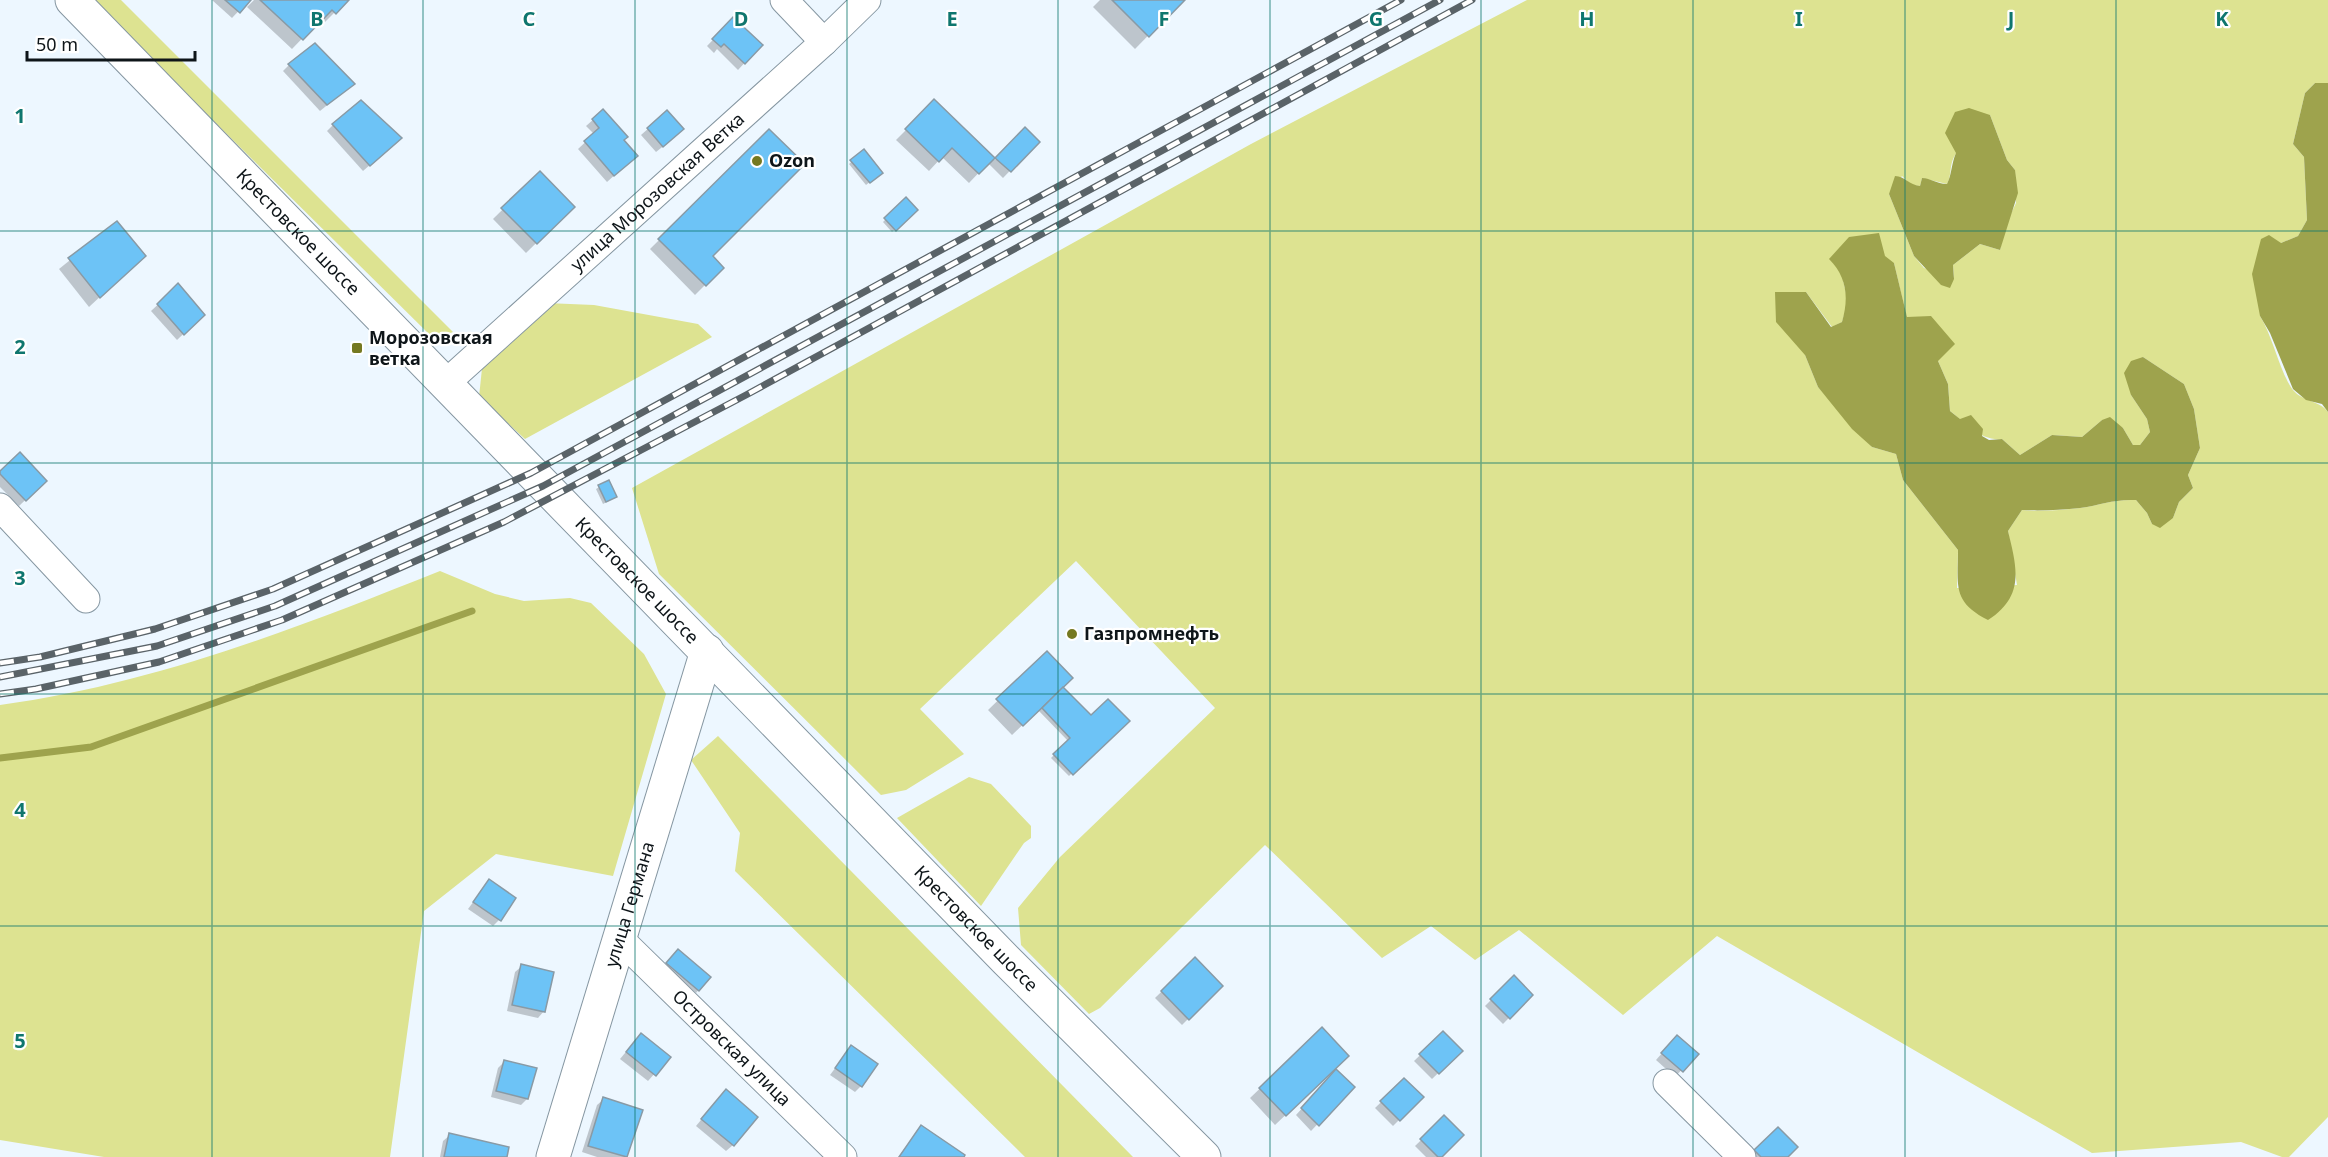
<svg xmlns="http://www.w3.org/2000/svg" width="2328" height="1157" font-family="'Noto Sans',sans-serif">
<rect width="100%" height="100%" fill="#edf7ff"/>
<g fill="#dde391" fill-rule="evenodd">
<path d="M91,0H121L453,332L434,339Z"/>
<path d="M1527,0H2328V83H2315L2305,93L2293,144L2304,157L2307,220L2298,236L2281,243L2260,316C2273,337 2280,373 2293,390C2303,402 2319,400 2328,412V1117L2289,1157H2282L2241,1142L2092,1153L1717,936L1623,1015L1519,930L1475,960L1431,926L1382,958L1265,845L1100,1008L1089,1014L1021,945L1018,908L1060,857L1215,708L1076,561L920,709L964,754L906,790L881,795L659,574L632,488L1251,144ZM1990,115L2007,160L2015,170L2016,203L2005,226L2000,250L1980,244L1953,265L1954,278L1924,268L1914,256L1889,194L1902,176L1911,185L1920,186L1922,178L1947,184C1952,174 1949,167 1954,157C1962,141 1978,128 1990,115ZM1894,263L1907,318L1938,361L1948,384L1950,411C1967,424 1980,441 2002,439L2020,455L2052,435L2082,437L2102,420L2123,428L2133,445H2140L2150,432L2147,419L2131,395L2143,357L2184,384L2194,409L2200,448L2188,475L2193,488L2179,502L2173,518L2152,524L2147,513L2136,500C2113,499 2101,505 2080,508C2060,510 2041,512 2022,510L2008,531L2017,585L1957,588L1958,550L1903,480L1896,454L1872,447L1818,387L1805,355L1806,292L1832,327L1842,322L1848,302L1841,271Z"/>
<path d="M546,303L594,305L698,324L712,337L525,439L479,397L483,359Z"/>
<path d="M440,571L495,594L524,601L570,598L591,603L644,654L666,694L613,876L496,854L424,911L390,1157H104L0,1140V705C154,684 297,628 440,571Z"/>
<path d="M718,736L1133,1157H1025L735,871L740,833L691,760Z"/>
<path d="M969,777L991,784L1031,826V838L1024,843L981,906L897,818Z"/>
</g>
<g fill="#9ea34d">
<path d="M2315,83H2328V412L2322,404L2306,400L2293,389L2270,333L2260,316L2252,274L2261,239L2269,235L2281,243L2298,236L2307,220L2304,157L2293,144L2305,93Z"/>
<path d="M1969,108L1990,115L2007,160L2015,170L2018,193L2000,250L1980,244L1953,265L1954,279L1950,288L1941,285L1914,256L1889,194L1895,176C1905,176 1909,185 1920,186L1922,178C1931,178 1936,184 1947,184C1952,174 1951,165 1956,153L1945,133L1955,112Z"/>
<path d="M1879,233L1885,256L1894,263L1907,317L1931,316L1955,344L1938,361L1948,384L1950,411L1960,419L1971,415L1983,429L1982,436L1989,440L2002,439L2020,455L2052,435L2082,437L2102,420L2110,417L2123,428L2133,445H2140L2150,432L2147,419L2131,395L2124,373L2131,361L2143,357L2184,384L2194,409L2200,448L2188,475L2193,488L2179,502L2173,518L2160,528L2152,524L2147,513L2136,500C2113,499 2101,505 2080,508C2060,510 2041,511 2022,510L2008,531C2017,568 2025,596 1988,620C1952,602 1958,586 1958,550L1903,480L1896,454L1872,447L1852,429L1818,387L1805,355L1776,322L1775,292H1806L1831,327L1842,322C1849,298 1847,277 1829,259L1849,237Z"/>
</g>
<g fill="#0003">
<path d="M212,0H249L232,18Z"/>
<path d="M254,0H347L325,22L321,19L292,49L247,7Z"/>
<path d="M1100,0H1183L1135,49L1093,7Z"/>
<path d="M733,19L761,45L738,70L717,49L714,53L707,46Z"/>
<path d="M289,65L353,84L320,111L283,71Z"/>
<path d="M934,102L995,160L1025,129L1038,142L1003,178L988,163L969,183L942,157L929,171L896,140Z"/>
<path d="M603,111L622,141L629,162L607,182L578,149L594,134L586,126Z"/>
<path d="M667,112L676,136L656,152L641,135Z"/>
<path d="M333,125L394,144L363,171L327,131Z"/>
<path d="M769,131L711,256L722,268L695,295L650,249Z"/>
<path d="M863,152L881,173L866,185L849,164Z"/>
<path d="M540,173L573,207L526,253L493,219Z"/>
<path d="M906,199L916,210L892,232L883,222Z"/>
<path d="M116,223L134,265L89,307L59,269Z"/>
<path d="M178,286L203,315L177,340L151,311Z"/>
<path d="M0,473L45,481L19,506L0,487Z"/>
<path d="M608,482L616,497L603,504L596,489Z"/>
<path d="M1047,653L1062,688L1091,718L1127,721L1069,776L1051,758L1068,741L1038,710L1012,735L988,710Z"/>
<path d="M489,881L499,920L493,926L468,909Z"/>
<path d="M678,951L709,977L696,993L665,966Z"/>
<path d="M1195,959L1221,986L1182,1025L1155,998Z"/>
<path d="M522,966L544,1011L538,1018L507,1011L515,972Z"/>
<path d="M1514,977L1531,995L1503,1024L1485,1006Z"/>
<path d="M1322,1029L1334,1069L1353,1087L1311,1131L1296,1115L1333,1074L1331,1072L1275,1125L1250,1098Z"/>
<path d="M1443,1033L1461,1051L1432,1079L1414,1061Z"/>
<path d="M635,1041L669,1057L648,1081L620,1059Z"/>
<path d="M1671,1043L1696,1054L1675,1077L1656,1060Z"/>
<path d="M851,1047L861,1086L855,1092L830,1075Z"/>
<path d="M505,1061L527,1099L521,1105L491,1097L498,1068Z"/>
<path d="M1404,1080L1422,1097L1393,1126L1375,1108Z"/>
<path d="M720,1097L733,1145L726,1151L696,1126Z"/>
<path d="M604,1099L641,1111L626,1157H597L582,1152L597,1105Z"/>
<path d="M1444,1118L1440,1157H1426L1415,1146Z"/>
<path d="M921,1127L962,1157H898Z"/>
<path d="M1778,1129L1786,1157H1750Z"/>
<path d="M450,1135L505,1157H440L443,1141Z"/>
</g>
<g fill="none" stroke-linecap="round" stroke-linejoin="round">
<path stroke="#9ea34d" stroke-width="7" d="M0,758L91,747L472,611"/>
</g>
<g fill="#6dc3f6" stroke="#899aa5" stroke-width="1.5">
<path d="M225,0H251L240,13Z"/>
<path d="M260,0H349L336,14L332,10L303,40Z"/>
<path d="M1112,0H1185L1149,37Z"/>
<path d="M733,17L763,45L745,64L724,44L721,47L712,39Z"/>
<path d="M315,43L355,84L327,105L288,64Z"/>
<path d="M934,99L995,158L979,174L952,148L939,162L905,129Z"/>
<path d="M361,100L402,138L370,166L332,124Z"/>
<path d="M603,109L628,137L624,140L638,156L614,176L584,141L599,128L592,119Z"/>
<path d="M667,110L684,129L663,147L647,128Z"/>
<path d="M1025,127L1040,142L1011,172L995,158Z"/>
<path d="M769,129L805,164L713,256L724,268L706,286L658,239Z"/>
<path d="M864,149L883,173L870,183L850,160Z"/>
<path d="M540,171L575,207L537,244L501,208Z"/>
<path d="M906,197L918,210L896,231L884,218Z"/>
<path d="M117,221L146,256L100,298L68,258Z"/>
<path d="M178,283L205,315L184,335L157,304Z"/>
<path d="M20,452L47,481L26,501L0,474V471Z"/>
<path d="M609,480L617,497L606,502L598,485Z"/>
<path d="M1047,651L1073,678L1023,726L996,699Z"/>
<path d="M1063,687L1091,715L1108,699L1130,721L1073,775L1053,754L1070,738L1042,708Z"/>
<path d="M489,879L516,898L501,921L473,902Z"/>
<path d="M678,949L711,977L699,991L666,963Z"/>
<path d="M1195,957L1223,986L1189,1020L1161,991Z"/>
<path d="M521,964L554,972L545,1012L512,1005Z"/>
<path d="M1514,975L1533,995L1510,1019L1490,999Z"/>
<path d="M1322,1027L1349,1056L1286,1116L1259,1088Z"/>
<path d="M1443,1031L1463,1051L1439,1074L1419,1054Z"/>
<path d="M641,1033L671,1057L656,1076L626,1052Z"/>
<path d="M1677,1035L1699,1054L1683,1072L1661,1053Z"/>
<path d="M851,1045L878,1064L862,1087L835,1068Z"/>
<path d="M504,1060L537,1068L528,1099L496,1091Z"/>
<path d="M1336,1069L1355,1087L1319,1126L1301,1108Z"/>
<path d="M1404,1078L1424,1097L1400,1121L1380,1101Z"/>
<path d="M726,1089L758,1117L734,1146L701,1119Z"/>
<path d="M603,1097L643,1110L627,1157L588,1146Z"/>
<path d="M1444,1115L1464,1135L1442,1157H1438L1420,1139Z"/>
<path d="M921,1125L965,1155L964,1157H899Z"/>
<path d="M1778,1127L1798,1147L1788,1157H1761L1754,1150Z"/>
<path d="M449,1133L509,1147L507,1157H444Z"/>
</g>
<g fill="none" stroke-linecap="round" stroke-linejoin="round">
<defs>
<g id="street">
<path d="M784,0L824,42"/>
<path id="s1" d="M446,383L824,42L867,0"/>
<path d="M0,507L86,599"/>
<path id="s2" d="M620,939L843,1157"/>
<path d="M1667,1083L1742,1157"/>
</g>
<g id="secondary">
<path id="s3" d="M553,1157L707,651"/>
</g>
<g id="primary">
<path id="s4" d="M72,0L1006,960L1204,1157"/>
</g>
</defs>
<use href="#street" stroke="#8596a1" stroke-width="29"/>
<use href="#secondary" stroke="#8596a1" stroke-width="35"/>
<use href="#primary" stroke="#8596a1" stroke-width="35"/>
<use href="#street" stroke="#fff" stroke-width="27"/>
<use href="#secondary" stroke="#fff" stroke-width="33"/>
<use href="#primary" stroke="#fff" stroke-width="33"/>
<defs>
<g id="rail">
<path d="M0,663L40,657L155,629L273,589L531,473L1401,0"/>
<path d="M0,677L157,646L275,606L543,486L1440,0"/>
<path d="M0,694L36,689L159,662L282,620L504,522L746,395L1472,0"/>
</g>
</defs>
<use href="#rail" stroke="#5a6368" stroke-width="7"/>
<use href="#rail" stroke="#fff" stroke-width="4.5" stroke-dasharray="14" stroke-linecap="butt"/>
</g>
<path fill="none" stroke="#0f766e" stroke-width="1.5" stroke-opacity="0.55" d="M212,0V1157M423,0V1157M635,0V1157M847,0V1157M1058,0V1157M1270,0V1157M1481,0V1157M1693,0V1157M1905,0V1157M2116,0V1157M0,231H2328M0,463H2328M0,694H2328M0,926H2328"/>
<g fill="#757921" stroke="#fff" stroke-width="2">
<circle cx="757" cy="161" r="6"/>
<rect x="351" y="342" width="12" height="12" rx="3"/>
<circle cx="1072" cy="634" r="6"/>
</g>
<g text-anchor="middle" stroke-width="4.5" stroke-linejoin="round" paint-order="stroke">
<g font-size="18" font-weight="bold" fill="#0e1519" stroke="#fff" text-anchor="start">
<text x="769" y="167">Ozon</text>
<text x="369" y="344">Морозовская<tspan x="369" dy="21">ветка</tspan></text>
<text x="1084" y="640">Газпромнефть</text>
</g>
<g font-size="18" fill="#0e1519" stroke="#fff">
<text dy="6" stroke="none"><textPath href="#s1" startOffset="285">улица Морозовская Ветка</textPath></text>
<text dy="6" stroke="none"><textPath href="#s4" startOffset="324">Крестовское шоссе</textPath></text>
<text dy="6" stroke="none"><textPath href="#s4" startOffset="810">Крестовское шоссе</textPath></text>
<text dy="6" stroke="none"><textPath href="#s3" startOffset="264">улица Германа</textPath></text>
<text dy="6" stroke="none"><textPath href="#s4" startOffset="1296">Крестовское шоссе</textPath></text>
<text dy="6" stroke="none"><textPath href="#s2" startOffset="156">Островская улица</textPath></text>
</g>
</g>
<g font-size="20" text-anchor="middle" font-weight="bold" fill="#0f766e" stroke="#fff" stroke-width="4.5" stroke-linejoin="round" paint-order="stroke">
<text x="317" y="26">B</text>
<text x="529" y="26">C</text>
<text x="741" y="26">D</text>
<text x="952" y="26">E</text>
<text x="1164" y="26">F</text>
<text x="1376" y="26">G</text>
<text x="1587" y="26">H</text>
<text x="1799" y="26">I</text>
<text x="2011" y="26">J</text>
<text x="2222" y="26">K</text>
<text x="20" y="123">1</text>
<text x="20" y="354">2</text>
<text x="20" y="585">3</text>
<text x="20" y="817">4</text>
<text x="20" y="1048">5</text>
</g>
<path d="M27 51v9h168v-9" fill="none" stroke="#0e1519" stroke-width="3"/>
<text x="36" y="51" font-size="18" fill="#0e1519" stroke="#ffffff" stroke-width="4.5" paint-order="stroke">50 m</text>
</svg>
